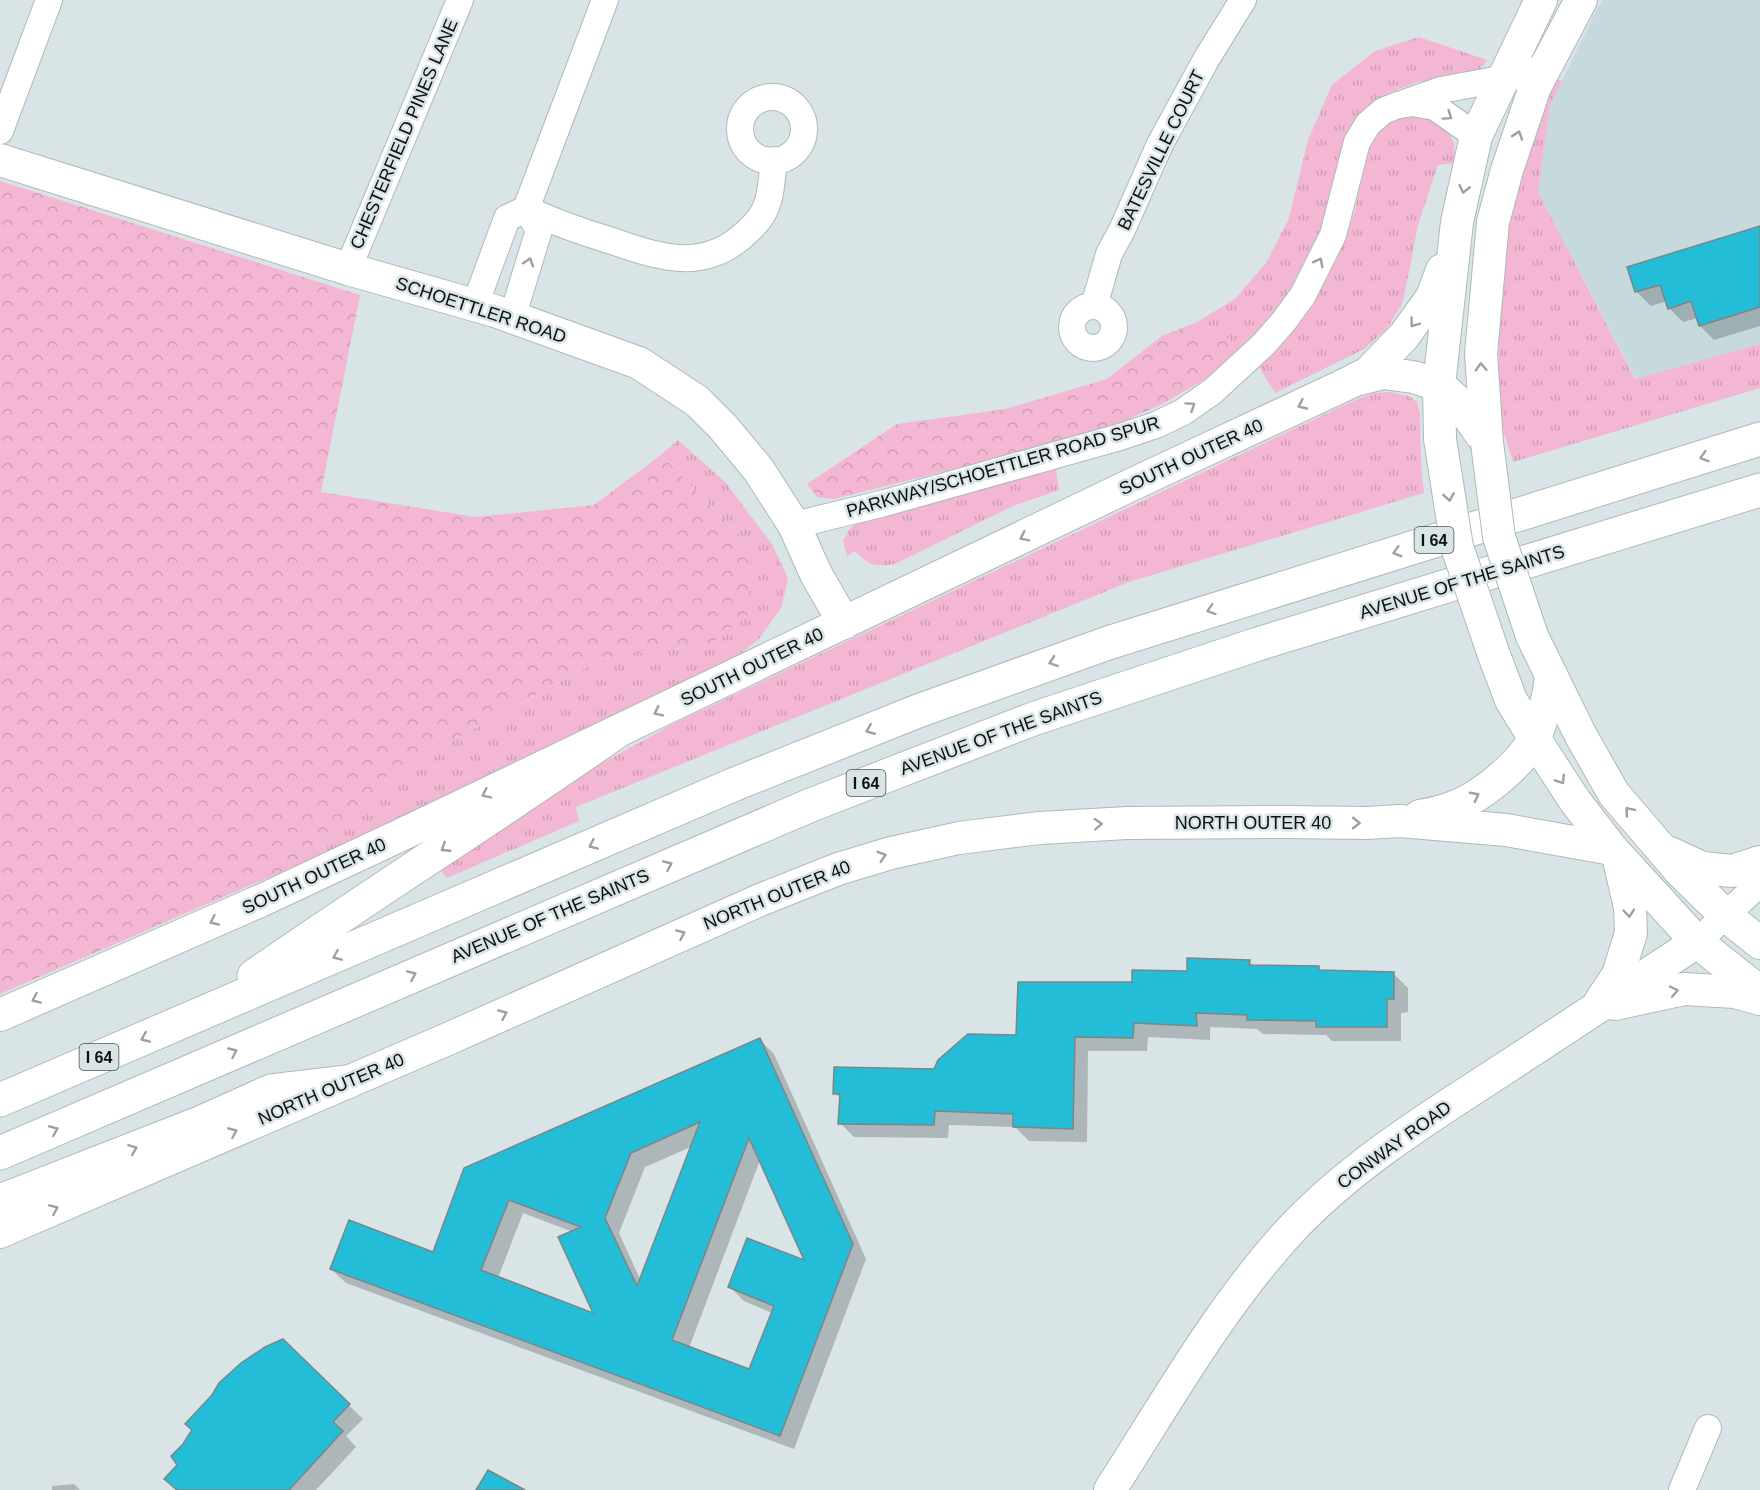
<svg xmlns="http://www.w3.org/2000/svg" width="1760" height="1490" font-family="Helvetica,sans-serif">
<defs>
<pattern id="grass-tufts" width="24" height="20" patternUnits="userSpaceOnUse" patternTransform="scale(1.5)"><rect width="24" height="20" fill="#f3b7d3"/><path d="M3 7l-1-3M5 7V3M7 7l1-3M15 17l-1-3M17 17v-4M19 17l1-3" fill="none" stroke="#cf9cb4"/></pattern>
<pattern id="forest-crowns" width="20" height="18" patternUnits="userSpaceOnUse" patternTransform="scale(1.5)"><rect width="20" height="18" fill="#f3b7d3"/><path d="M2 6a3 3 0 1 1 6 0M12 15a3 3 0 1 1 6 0" fill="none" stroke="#cf9cb4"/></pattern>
</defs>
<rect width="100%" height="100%" fill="#d9e4e7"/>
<path fill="#c6dade" d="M1603,0H1760V344L1636,379L1538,192L1550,105L1596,11Z"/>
<g fill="url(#grass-tufts)">
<path d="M1419,37L1487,60L1478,72L1468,79L1417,82L1387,94L1367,109L1308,264L1279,310L1236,356L1201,343L1197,322L1235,299L1266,263L1289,218L1308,140L1332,85L1375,51Z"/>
<path d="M1552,78L1562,81L1550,105L1538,192L1635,379L1760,344V388L1513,462L1505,436L1496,435L1502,259L1514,176Z"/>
<path d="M1419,112L1446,128L1454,143L1455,163L1438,165L1418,225L1403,302L1387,329L1364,349L1275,393L1259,367L1299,323L1337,258L1355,211L1362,175L1368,151L1376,133L1386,123L1403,116Z"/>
<path d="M1390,392L1409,396L1417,402L1420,413L1421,464L1424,493L1129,582L576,807L579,821L447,878L438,867L591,769L677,722L1355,400L1374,393Z"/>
<path d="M678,440L725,482L772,544L788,578L781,608L759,639L732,660L320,855L388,776L603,658L711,644L750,546L661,455Z"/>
<path d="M1056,469L1059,490L1013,506L895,564C874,567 870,566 855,551L847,556L843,541L849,530L858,522Z"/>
</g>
<g fill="url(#forest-crowns)">
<path d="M0,181L360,295L321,492L475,517L594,505L661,455L750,546L749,614L711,644L603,658L388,776L320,855L0,994Z"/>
<path d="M1197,322L1202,343L1229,338L1236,356L1202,381L1164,403L1100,432L834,499L817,497L807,484L897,424L1006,409L1107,379L1162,336Z"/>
</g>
<g fill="#0003" fill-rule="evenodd">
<path d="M1760,227V326L1714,340L1700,326L1698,318L1683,322L1669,308L1667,301L1651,306L1637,292L1629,268Z"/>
<path d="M1249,961L1255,967L1319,968L1323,971L1394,974L1408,988V1012L1401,1013V1041H1332L1326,1035L1263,1034L1257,1029L1210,1027V1040L1148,1037L1147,1051H1088L1087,1142L1029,1141L1015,1127L949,1125L948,1138L854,1137L840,1123L841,1099L835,1093L935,1071L1133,983Z"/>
<path d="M760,1040L774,1054L866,1259L794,1449L346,1283L331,1269L434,1253L466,1169ZM693,1146L641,1281L619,1233L645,1167ZM760,1160L807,1263L730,1287L744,1301L772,1313L750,1371L689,1348ZM523,1213L573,1232L596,1316L498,1278Z"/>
<path d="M283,1341L363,1419L346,1436L356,1447L316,1490H178Z"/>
<path d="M74,1484L80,1490H15H52V1486Z"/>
</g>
<g fill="#24bdd8" stroke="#7b8688" stroke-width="1.5" fill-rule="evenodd">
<path d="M1760,226V307L1699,326L1691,301L1668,309L1660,285L1635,292L1627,267Z"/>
<path d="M1187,958L1250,960L1249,965L1319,966V970L1394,972V999H1387V1027H1316V1021L1247,1020V1015L1196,1013L1197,1026L1134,1023L1133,1038L1075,1037L1073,1129L1013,1127V1114L935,1111L934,1125L838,1124L840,1094H833L834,1067L934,1069L938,1060L968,1034L1016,1035L1018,982H1132V970L1187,971Z"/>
<path d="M760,1038L853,1244L780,1436L330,1269L349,1220L433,1252L464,1168ZM700,1122L637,1286L605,1218L631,1153ZM749,1138L804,1260L747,1238L728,1287L774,1306L749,1369L672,1340ZM509,1200L581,1227L558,1237L593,1313L481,1270Z"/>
<path d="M283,1339L350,1404L333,1422L343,1431L289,1490H177L164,1479L177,1465L171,1456L183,1444L192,1430L185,1424L212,1395L219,1383L241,1363L265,1347Z"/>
<path d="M488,1470L525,1490H476Z"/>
</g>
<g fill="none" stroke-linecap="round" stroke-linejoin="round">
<defs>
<g id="minor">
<circle cx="772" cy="129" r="32"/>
<path d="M1407,102L1441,90L1528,74L1546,65"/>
<path d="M0,131L49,0"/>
<path d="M526,209C554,222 582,232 612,241C661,258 706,273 748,231C757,223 765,213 768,201C772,188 772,173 774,160"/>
<path d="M348,269L460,0"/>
<path d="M475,305L507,218L526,209L605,0"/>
<path d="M1094,306L1109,254L1122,230L1160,144L1207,58L1243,0"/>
<circle cx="1093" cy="327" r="21"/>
<path d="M512,318L539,230L526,209"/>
<path d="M794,525L881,504L1120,437L1156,425L1183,412L1213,391L1264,344L1284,321L1303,295L1333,235L1357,142L1368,124L1383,111L1398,105L1413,103L1435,107L1476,136"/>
<path d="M1697,942L1760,883"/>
<path d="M1682,1490L1708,1428"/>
</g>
<g id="tertiary">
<path d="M0,160L348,269L495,311L639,363L697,401L723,427L758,469L794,525L816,574L844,623"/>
<path d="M1356,379L1368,373L1404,336L1432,297L1442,270"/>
<path d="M1440,439L1439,385L1457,222L1476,136L1541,0"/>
<path d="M1487,442L1481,354L1493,222L1507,170L1535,87L1581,0"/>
<path d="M1532,636L1580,734L1614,794L1681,872L1725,915L1760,943"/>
<path d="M1494,655L1511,700L1536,741L1575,801L1612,849L1697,942L1760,992"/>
<path d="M1420,816C1430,814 1441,812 1451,808C1479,799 1522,764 1535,737C1542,722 1550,692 1551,675"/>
<path d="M1670,853L1702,868L1732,871L1760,862"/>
<path d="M1600,1002L1618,975L1631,933L1630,907L1618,856"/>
<path d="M1615,1004L1684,989L1735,992L1760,999"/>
<path d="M0,1015L260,901L405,833L1133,484L1355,380L1383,373L1413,377L1439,385L1459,403L1487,443"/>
<path d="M0,1232L450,1038L760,900L838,869L891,853L959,838L1040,828L1127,823L1283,822L1367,823L1400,821L1506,830L1612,849"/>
<path d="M1110,1490C1166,1403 1218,1310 1288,1233C1347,1169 1423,1121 1496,1074C1563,1030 1630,986 1697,942"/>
</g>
<g id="motorway">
<path d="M254,976C373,893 496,816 615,733"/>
<path d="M0,1100L735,784L918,711L1108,643L1760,439"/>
<path d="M0,1153L811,805L1033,719L1258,644L1760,490"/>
<path d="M0,1201L202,1122L271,1091L347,1082"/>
</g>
</defs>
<use href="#minor" stroke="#aeb9bb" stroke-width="28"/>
<use href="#tertiary" stroke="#aeb9bb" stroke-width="34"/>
<use href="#motorway" stroke="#aeb9bb" stroke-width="35"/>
<use href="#minor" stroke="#fff" stroke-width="26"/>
<use href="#tertiary" stroke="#fff" stroke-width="32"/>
<use href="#motorway" stroke="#fff" stroke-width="33"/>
<defs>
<g id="tertiary-bridge">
<path d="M1440,439L1457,547L1494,655"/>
<path d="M1487,443L1499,537L1532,636"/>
</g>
</defs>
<use href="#tertiary-bridge" stroke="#aeb9bb" stroke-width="34" stroke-linecap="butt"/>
<use href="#tertiary-bridge" stroke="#fff" stroke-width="32"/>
</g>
<defs><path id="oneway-chevron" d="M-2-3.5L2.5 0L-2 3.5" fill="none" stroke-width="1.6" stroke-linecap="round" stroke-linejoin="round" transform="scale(1.5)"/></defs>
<g stroke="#9e9fa0">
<use href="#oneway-chevron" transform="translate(1448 116) rotate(35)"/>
<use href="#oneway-chevron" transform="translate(1518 135) rotate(-71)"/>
<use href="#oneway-chevron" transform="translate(1464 189) rotate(103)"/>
<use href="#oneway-chevron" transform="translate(529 262) rotate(-72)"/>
<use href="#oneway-chevron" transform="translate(1319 262) rotate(-63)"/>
<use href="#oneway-chevron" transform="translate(1414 323) rotate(126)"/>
<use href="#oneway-chevron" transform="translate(1481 367) rotate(-93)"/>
<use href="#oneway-chevron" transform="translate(1302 405) rotate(155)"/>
<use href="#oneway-chevron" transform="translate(1191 406) rotate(-34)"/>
<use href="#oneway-chevron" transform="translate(1704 457) rotate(163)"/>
<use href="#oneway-chevron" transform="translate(1449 497) rotate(81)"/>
<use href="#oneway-chevron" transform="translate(1024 537) rotate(154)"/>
<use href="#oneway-chevron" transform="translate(1397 552) rotate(163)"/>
<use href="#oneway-chevron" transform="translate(1211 610) rotate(162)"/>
<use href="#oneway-chevron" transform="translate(1053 662) rotate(161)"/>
<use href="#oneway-chevron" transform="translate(658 712) rotate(154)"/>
<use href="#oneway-chevron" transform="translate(870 730) rotate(158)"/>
<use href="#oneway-chevron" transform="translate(1561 780) rotate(57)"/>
<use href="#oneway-chevron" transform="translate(486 794) rotate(154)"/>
<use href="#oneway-chevron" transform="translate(1475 796) rotate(-28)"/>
<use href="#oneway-chevron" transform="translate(1629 811) rotate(-130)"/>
<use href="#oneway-chevron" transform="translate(1356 823) rotate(1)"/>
<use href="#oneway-chevron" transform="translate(1098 824) rotate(-3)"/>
<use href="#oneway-chevron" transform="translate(593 845) rotate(156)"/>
<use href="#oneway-chevron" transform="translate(445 848) rotate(147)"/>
<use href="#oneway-chevron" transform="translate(882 856) rotate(-17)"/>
<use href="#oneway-chevron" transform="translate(668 865) rotate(-23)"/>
<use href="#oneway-chevron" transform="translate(1629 913) rotate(85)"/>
<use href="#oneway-chevron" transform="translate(214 921) rotate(156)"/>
<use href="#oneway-chevron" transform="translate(681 934) rotate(-24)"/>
<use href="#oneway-chevron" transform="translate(337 956) rotate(157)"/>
<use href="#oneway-chevron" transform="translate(412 975) rotate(-23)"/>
<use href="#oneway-chevron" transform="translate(1674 991) rotate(-12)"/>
<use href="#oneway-chevron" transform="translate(36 999) rotate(156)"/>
<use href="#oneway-chevron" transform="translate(503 1014) rotate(-24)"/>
<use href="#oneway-chevron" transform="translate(145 1038) rotate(157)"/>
<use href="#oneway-chevron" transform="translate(233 1052) rotate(-24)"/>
<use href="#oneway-chevron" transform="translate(54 1130) rotate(-23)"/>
<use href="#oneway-chevron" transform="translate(233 1132) rotate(-23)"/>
<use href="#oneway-chevron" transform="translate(133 1149) rotate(-21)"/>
<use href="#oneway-chevron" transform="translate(54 1209) rotate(-23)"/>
</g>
<g text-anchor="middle" stroke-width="5" stroke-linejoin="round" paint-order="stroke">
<g fill="#d9e4e7" stroke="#4a5051" stroke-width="1.5">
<rect x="1414.5" y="527" width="39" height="26" rx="4.5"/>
<rect x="846.5" y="770" width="39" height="26" rx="4.5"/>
<rect x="79.5" y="1044" width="39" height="26" rx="4.5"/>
</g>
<g font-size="16" font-weight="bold" fill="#0d1011">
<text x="1434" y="546">I 64</text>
<text x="866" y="789">I 64</text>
<text x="99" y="1063">I 64</text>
</g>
<g font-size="18" fill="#0d1011" stroke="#d9e4e7">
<text transform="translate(404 134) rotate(-67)" y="6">CHESTERFIELD PINES LANE</text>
<text transform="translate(1161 150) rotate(-64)" y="6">BATESVILLE COURT</text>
<text transform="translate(481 310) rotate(18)" y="6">SCHOETTLER ROAD</text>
<text transform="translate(1191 457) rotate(-25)" y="6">SOUTH OUTER 40</text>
<text transform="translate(1003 467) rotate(-16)" y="6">PARKWAY/SCHOETTLER ROAD SPUR</text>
<text transform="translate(1462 582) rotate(-17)" y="6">AVENUE OF THE SAINTS</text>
<text transform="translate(752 667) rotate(-26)" y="6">SOUTH OUTER 40</text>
<text transform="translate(1001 733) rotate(-20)" y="6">AVENUE OF THE SAINTS</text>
<text x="1253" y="829">NORTH OUTER 40</text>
<text transform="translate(314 876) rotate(-25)" y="6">SOUTH OUTER 40</text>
<text transform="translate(777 895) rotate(-22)" y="6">NORTH OUTER 40</text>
<text transform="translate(550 916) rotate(-23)" y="6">AVENUE OF THE SAINTS</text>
<text transform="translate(331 1089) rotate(-23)" y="6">NORTH OUTER 40</text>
<text transform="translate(1394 1145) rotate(-36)" y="6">CONWAY ROAD</text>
</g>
</g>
</svg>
